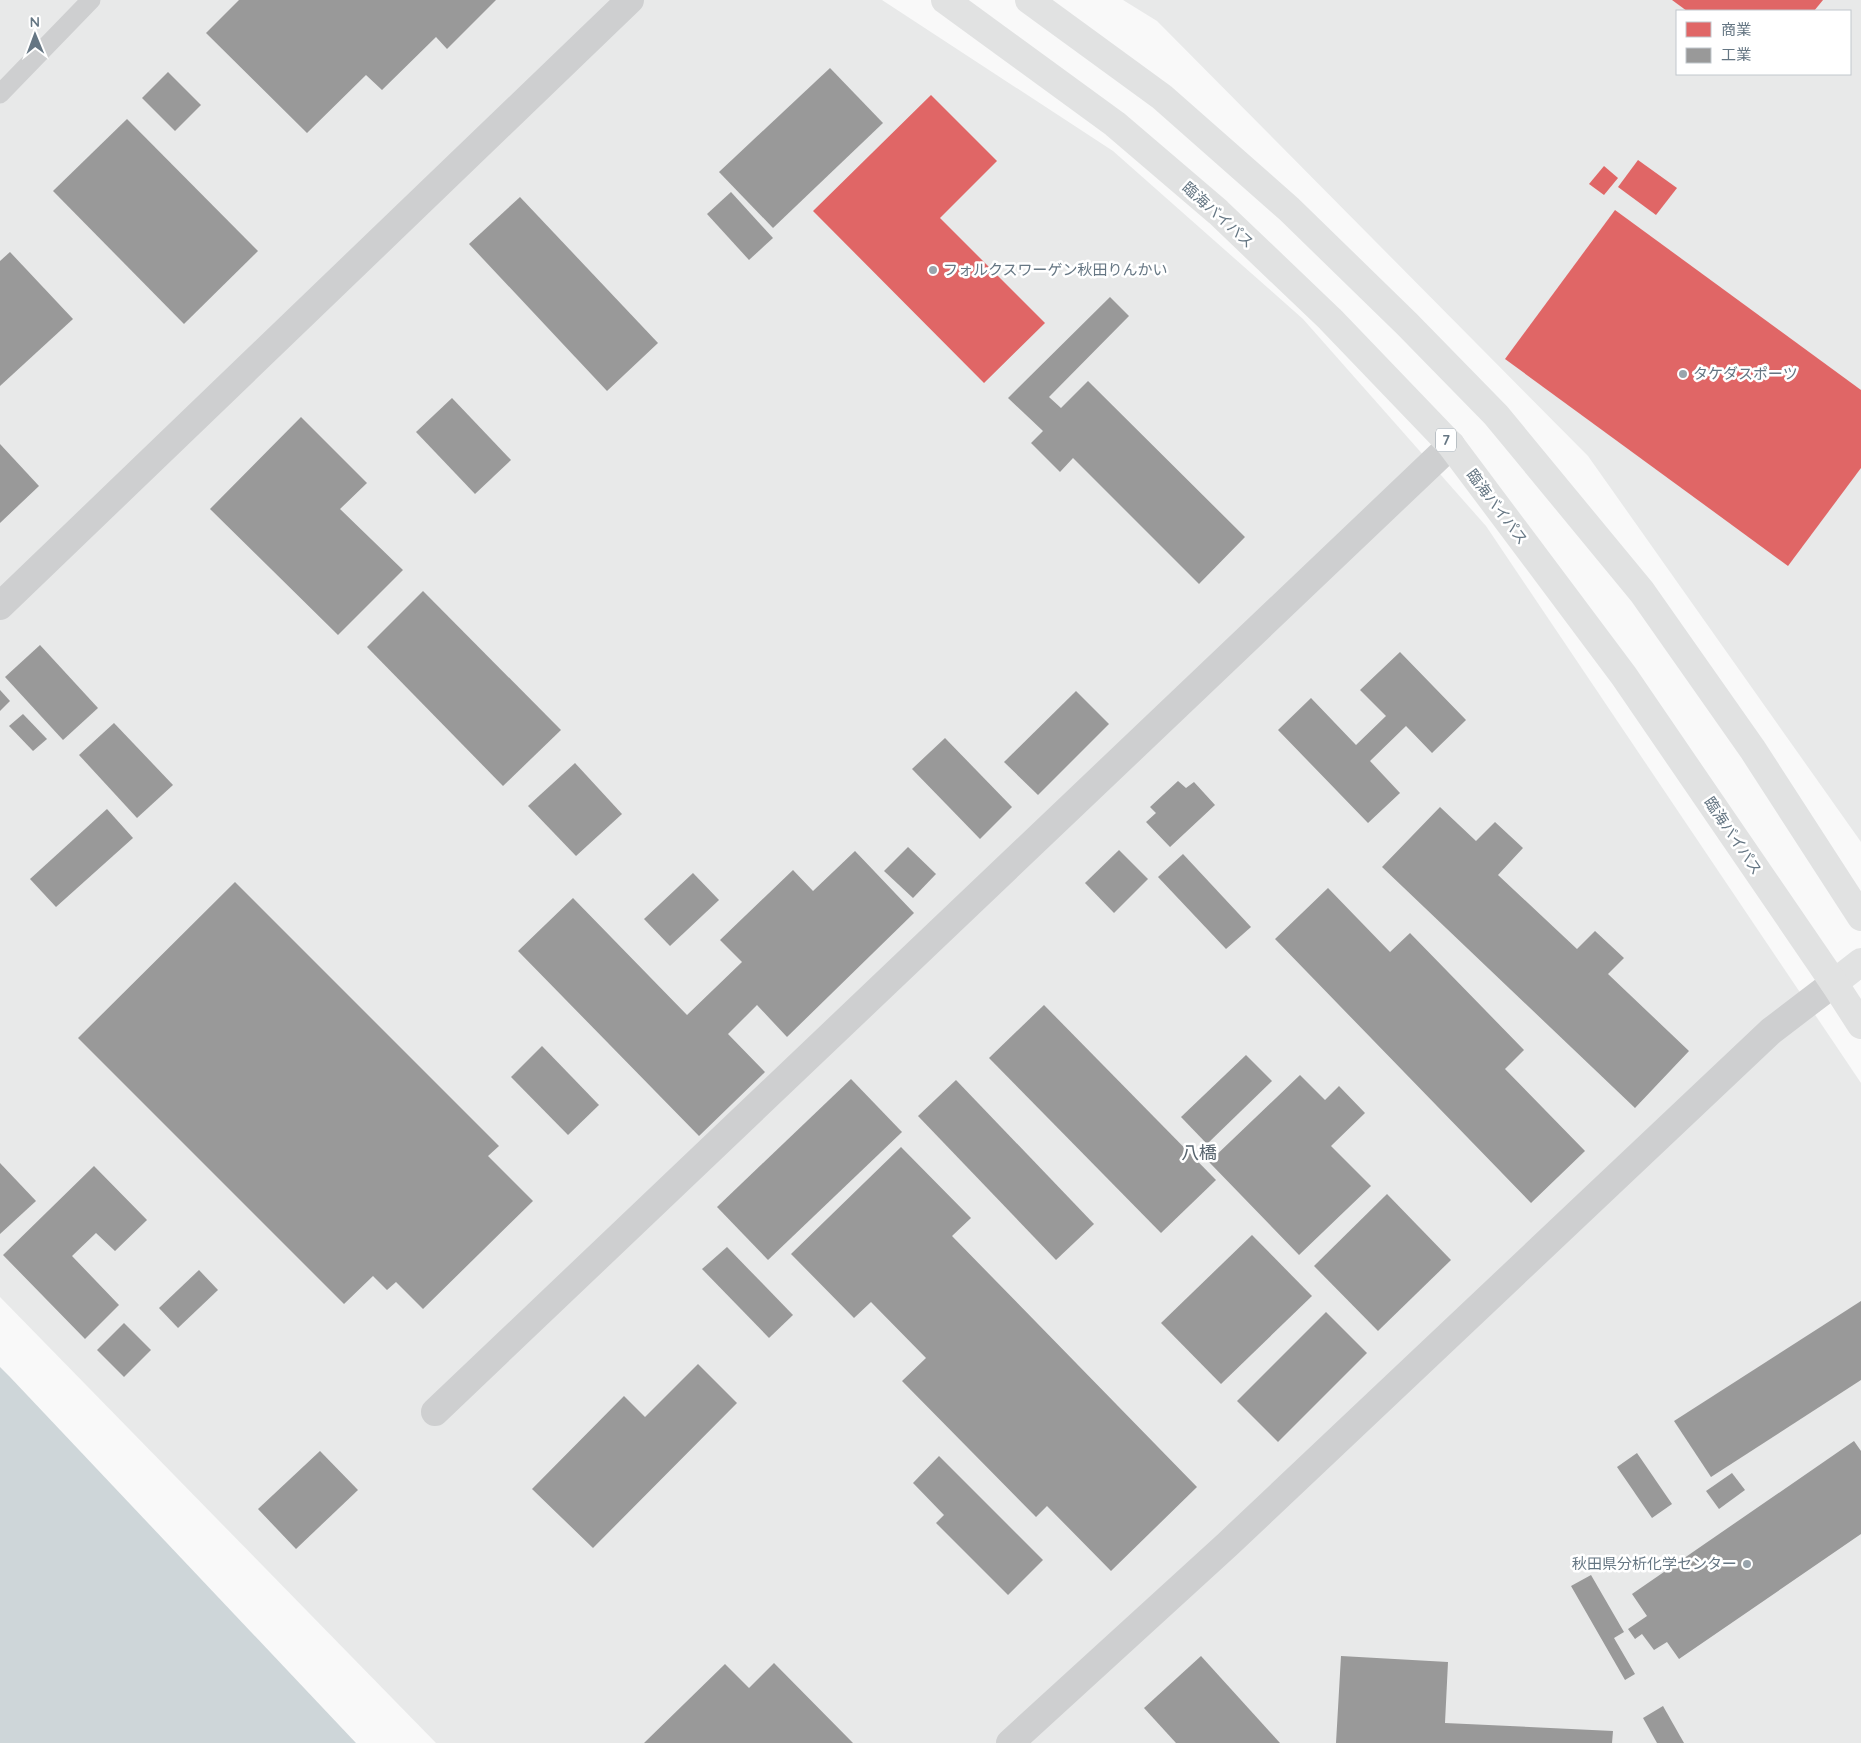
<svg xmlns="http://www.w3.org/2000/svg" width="1861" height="1743" font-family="Quicksand,'Noto Sans JP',sans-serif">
<rect width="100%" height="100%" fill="#f9f9f9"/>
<g fill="#e8e9e9" fill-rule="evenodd">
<path d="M0,0H882L1113,151L1303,319L1486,526L1861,1083V1743H436L0,1297Z"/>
<path d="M1123,0H1861V842L1588,456L1157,21ZM1677,11H1850V74H1677Z"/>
</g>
<path fill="#ced6d9" d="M0,1367L10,1377L356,1743H0Z"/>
<g fill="#e06666">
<path d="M1672,0H1823L1814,11H1687Z"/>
<path d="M931,95L997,161L940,218L1045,323L984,383L813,211Z"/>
<path d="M1638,160L1677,188L1656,215L1618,187Z"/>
<path d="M1604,166L1618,178L1604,195L1589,184Z"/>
<path d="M1615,210L1861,390V468L1788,566L1505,359Z"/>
</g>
<g fill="#999">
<path d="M239,0H496L447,49L436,37L382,90L366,75L307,133L206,33Z"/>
<path d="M830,68L883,123L773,228L719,172Z"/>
<path d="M168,72L201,105L175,131L142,98Z"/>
<path d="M127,119L258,251L184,324L53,191Z"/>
<path d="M731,192L773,238L749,260L707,214Z"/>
<path d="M520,197L658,343L607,391L469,244Z"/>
<path d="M10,252L73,319L0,386V261Z"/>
<path d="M1110,297L1129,316L1049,397L1061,408L1088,381L1245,537L1199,584L1073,458L1060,472L1031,443L1043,431L1008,398Z"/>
<path d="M452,398L511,460L475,494L416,432Z"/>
<path d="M301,417L367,483L340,509L403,570L338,635L210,509Z"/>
<path d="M0,444L39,486L0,523Z"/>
<path d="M423,591L561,730L503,786L367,647Z"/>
<path d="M40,645L98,708L63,740L5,677Z"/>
<path d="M1400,652L1466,720L1432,753L1406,726L1370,761L1400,793L1368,823L1278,730L1311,698L1356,745L1386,716L1360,690Z"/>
<path d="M0,690L10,701L0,711Z"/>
<path d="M1076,691L1109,724L1038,795L1004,762Z"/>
<path d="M23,714L47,739L33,751L9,726Z"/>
<path d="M114,723L173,785L137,818L79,755Z"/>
<path d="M945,738L1012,807L980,839L912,769Z"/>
<path d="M575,763L622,814L576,856L528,806Z"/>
<path d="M1178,781L1186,788L1194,782L1215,805L1170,847L1146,822L1156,813L1150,807Z"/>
<path d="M1440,807L1476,841L1495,822L1523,848L1498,875L1577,949L1595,931L1624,958L1608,974L1689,1051L1635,1108L1382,867Z"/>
<path d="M107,809L133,838L56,907L30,879Z"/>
<path d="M908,847L936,874L913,898L884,871Z"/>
<path d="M1119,850L1148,879L1114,913L1085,883Z"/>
<path d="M855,851L914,913L787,1037L757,1005L728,1034L765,1072L699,1136L518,951L573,898L687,1015L742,962L720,940L793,870L813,891Z"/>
<path d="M1183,854L1251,927L1226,949L1158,877Z"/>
<path d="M693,873L719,900L670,946L644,919Z"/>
<path d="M235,882L499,1146L488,1156L533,1201L423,1309L396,1282L387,1290L373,1276L344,1304L78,1038Z"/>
<path d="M1328,888L1390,952L1410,933L1524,1050L1505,1069L1585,1151L1531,1203L1275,939Z"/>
<path d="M1044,1005L1216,1180L1161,1233L989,1058Z"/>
<path d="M542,1046L599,1105L568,1135L511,1077Z"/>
<path d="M1246,1055L1272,1081L1207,1144L1181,1117Z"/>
<path d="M1300,1075L1325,1100L1339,1086L1365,1113L1331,1146L1371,1186L1299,1255L1209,1162Z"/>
<path d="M851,1079L902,1132L768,1260L717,1207Z"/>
<path d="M956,1080L1094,1224L1056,1260L918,1116Z"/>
<path d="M901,1147L971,1218L952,1236L1197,1487L1111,1571L1047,1506L1036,1517L902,1381L926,1358L871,1302L854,1318L791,1254Z"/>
<path d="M0,1163L36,1201L0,1234Z"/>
<path d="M94,1166L147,1220L115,1251L96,1233L72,1256L119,1305L85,1339L3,1255Z"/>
<path d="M1387,1194L1451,1260L1378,1331L1314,1266Z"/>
<path d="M1252,1235L1312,1296L1221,1384L1161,1323Z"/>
<path d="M727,1247L793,1315L769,1338L702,1269Z"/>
<path d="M199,1270L218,1290L178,1328L159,1308Z"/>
<path d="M1861,1301V1380L1711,1477L1674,1421Z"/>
<path d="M1326,1312L1367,1353L1278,1442L1237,1401Z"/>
<path d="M124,1323L151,1350L124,1377L97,1350Z"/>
<path d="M698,1364L737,1403L593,1548L532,1489L624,1396L645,1417Z"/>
<path d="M1854,1441L1861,1451V1534L1679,1659L1667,1642L1654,1650L1642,1634L1635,1639L1628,1629L1647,1616L1632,1594Z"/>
<path d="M320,1451L358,1490L296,1549L258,1509Z"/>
<path d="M1637,1453L1672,1504L1652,1518L1617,1467Z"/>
<path d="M939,1456L1043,1560L1008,1595L936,1523L944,1515L913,1483Z"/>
<path d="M1732,1473L1745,1490L1719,1509L1706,1491Z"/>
<path d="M1591,1575L1624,1632L1614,1638L1635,1674L1625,1680L1571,1586Z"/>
<path d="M1201,1656L1280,1743H1176L1144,1708Z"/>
<path d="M1341,1656L1448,1662L1445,1723L1613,1731L1612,1743H1336Z"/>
<path d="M774,1663L853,1743H644L725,1664L749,1688Z"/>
<path d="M1663,1706L1684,1743H1657L1643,1718Z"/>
</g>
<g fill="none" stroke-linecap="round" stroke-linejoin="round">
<path stroke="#cecfd0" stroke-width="19" d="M0,94L91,0"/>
<g stroke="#cecfd0" stroke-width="28">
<path d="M0,606L630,0"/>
<path d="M435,1412L1451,445"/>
<path d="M1010,1743L1228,1544L1771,1031L1834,983"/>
</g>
<path stroke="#e1e2e2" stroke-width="28" d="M1834,983L1861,962"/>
<g stroke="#e1e2e2" stroke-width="28">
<path d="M945,0L1115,124L1218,212L1330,319L1451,445L1624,676L1834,983L1861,1025"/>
<path d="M1029,0L1162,97L1289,209L1407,324L1496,415L1642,592L1753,750L1861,917"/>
</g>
</g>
<g fill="#99a4ac" stroke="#fff" stroke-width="2">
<circle cx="933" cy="270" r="5"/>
<circle cx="1683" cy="374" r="5"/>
<circle cx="1747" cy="1564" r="5"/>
</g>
<g text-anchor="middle" stroke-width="5" stroke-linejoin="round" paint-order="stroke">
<rect fill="#fff" stroke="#939fa8" stroke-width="1" x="1436" y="428.5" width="20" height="23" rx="4"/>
<g font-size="14" font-weight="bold" fill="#657683">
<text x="1446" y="445">7</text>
</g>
<g font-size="15" fill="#657683" stroke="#fff">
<text transform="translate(1218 215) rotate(42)" y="5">臨海バイパス</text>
<text transform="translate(1497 507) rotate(53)" y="5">臨海バイパス</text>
<text transform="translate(1733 836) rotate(56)" y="5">臨海バイパス</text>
</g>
<g font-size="15" fill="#657683" stroke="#fff" text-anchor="start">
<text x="943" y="275">フォルクスワーゲン秋田りんかい</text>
<text x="1693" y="379">タケダスポーツ</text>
<text x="1737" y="1569" text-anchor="end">秋田県分析化学センター</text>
</g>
<g font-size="18" fill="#57646e" stroke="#fff">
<text x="1199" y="1159">八橋</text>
</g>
</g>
<rect x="1676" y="10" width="175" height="65" fill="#ffffff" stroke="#c1c8cd"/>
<rect x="1686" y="22" width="25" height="15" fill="#e06666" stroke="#c1c8cd"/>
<text x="1721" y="35" font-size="15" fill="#657683">商業</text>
<rect x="1686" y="48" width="25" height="15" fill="#999999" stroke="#c1c8cd"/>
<text x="1721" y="60" font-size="15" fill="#657683">工業</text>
<g transform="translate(35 35) rotate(359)" stroke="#ffffff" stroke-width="4" paint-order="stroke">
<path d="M0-4L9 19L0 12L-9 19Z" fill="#657683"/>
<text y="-8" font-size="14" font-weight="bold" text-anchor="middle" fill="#657683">N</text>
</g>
</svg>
